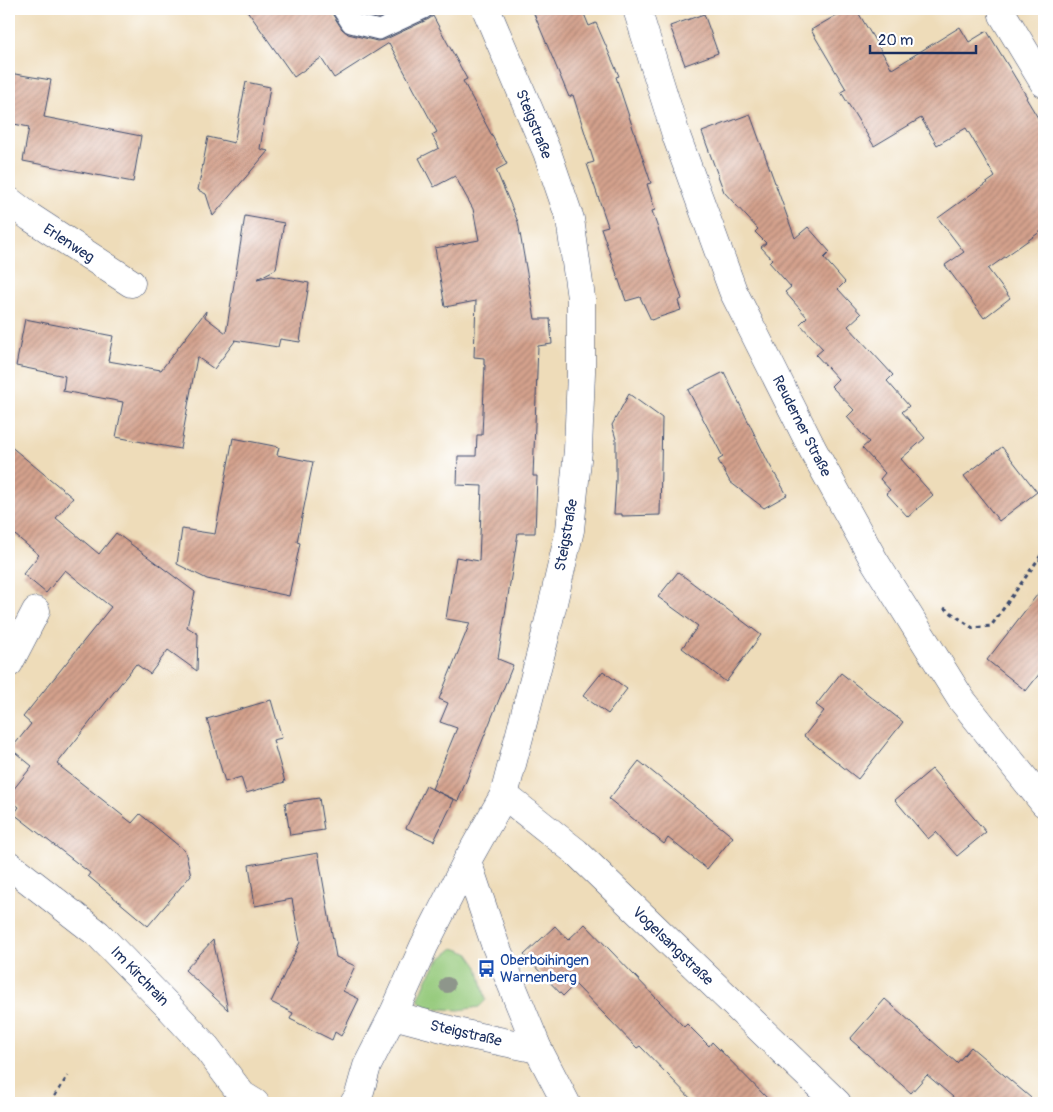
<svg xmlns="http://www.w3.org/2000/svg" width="1053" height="1112" font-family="Pangolin,sans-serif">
<defs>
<pattern id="building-hatch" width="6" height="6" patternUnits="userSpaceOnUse" patternTransform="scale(1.25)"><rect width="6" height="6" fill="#d4a18c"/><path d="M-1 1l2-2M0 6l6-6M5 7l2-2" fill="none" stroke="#ab8476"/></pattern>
</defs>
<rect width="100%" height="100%" fill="#fff"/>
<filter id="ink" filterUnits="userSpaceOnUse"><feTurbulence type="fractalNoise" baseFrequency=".02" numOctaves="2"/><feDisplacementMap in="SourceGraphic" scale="10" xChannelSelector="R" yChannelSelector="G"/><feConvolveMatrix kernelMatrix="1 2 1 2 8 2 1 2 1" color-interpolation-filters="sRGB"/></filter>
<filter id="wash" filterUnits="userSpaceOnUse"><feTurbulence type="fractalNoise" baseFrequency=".0096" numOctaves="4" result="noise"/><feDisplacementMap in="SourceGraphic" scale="20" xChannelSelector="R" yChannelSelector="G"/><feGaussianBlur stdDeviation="1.12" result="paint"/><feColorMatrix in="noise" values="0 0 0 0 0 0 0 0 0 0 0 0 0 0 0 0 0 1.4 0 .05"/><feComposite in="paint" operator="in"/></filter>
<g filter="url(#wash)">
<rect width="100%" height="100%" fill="#eedcb9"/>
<path fill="#94c97a" stroke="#587c6c" d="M454,948L468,953L478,967L486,1000L479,1007L459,1010L428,1008L418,1000L428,977L439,960Z"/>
<g id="blocks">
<g fill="url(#building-hatch)">
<path d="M246,9H331L333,15L342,29L348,34L377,41L384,40L429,19L433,16L467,79L463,81L507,164L496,170L518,222L535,319H550L552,344L538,346L533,476H537L535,533H518L498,659L513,665L458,801L432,789L454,800L434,841L406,828L426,786L432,789L457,728L440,722L448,703L439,699L470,623L446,619L456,557L479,561L482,486L457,485L458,456H476L477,435H482L485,365H484V358L474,357L476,301L445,307L435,248L479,240L473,209L455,176L434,187L419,158L439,148L432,135L437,132L389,43L334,78L321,58L294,77Z"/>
<path d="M355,9H398L378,18L358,13Z"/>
<path d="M532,9H582L589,26L596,23L619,76L616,77L651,183L647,184L655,210L652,211L682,299L678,301L681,310L651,320L640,297L626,301L601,228L608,226L587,164L594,162L573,95L569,97Z"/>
<path d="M847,9H856L892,69L960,27L969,42L987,31L1027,97L1026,98L1044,128V229L988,269L1010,298L984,318L945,265L964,252L938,218L995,177L966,128L937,145L921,118L874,146L841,92L846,89L811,30Z"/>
<path d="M704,14L718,53L685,65L670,26Z"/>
<path d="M9,73L51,80L44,117L141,136L133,182L23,161L29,127L9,123Z"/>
<path d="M246,82L270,87L260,149L268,151L213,216L206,194L198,190L208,137L234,143Z"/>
<path d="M750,114L795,238L808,227L830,252L824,258L845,282L838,289L861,314L848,326L893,375L887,381L909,406L902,412L925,438L901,459L933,495L908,517L886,493L890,490L880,479L885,473L862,448L869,442L847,417L854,410L831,386L838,379L816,355L823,349L800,324L807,317L785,292L791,287L769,262L772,259L761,247L766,243L755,232L758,229L724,192L702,132Z"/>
<path d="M245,216L284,223L276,269L257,279L271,276L309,283L300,342L280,339L278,347L234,340L235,341L214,369L197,357L180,449L116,437L123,402L63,391L65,376L16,366L25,319L113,336L108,361L161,370L206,311L205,317L226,333Z"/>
<path d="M724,372L768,462L787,495L764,508L730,482L718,460L723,457L688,390Z"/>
<path d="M629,394L662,418L660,515L622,516V514H614L616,480V439L612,425Z"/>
<path d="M233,438L279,447L277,455L313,462L297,542L300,543L289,596L207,579L177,564L182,529L215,534Z"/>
<path d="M9,445L73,498L56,518L99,554L116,533L195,592L187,627L198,634L197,671L168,650L150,674L136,664L57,764L132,823L140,814L185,851L191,875L148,926L88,876L90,873L14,814L19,807L9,799V795L32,766L11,749L31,724L23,717L111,607L65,570L46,593L23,574L39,555L9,530Z"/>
<path d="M1002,447L1037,492L999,521L964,476Z"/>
<path d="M678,572L761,635L726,682L682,648L698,626L658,597Z"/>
<path d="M1044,586V668L1026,691L987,660Z"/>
<path d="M603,671L627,689L608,714L583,696Z"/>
<path d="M841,673L903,722L858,779L804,736L824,711L816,705Z"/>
<path d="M271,700L282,738L273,740L285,782L246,793L241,777L225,782L207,719Z"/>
<path d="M639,761L733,837L707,869L668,838L664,844L609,799Z"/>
<path d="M932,769L986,832L957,856L936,832L928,839L895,800Z"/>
<path d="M319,798L324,830L290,835L285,803Z"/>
<path d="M318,853L336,957L355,966L343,991L359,999L341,1036L335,1032L332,1040L290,1019L293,1013L271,1002L300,942L292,899L255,906L249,865Z"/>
<path d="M585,924L684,1027L687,1024L709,1046L712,1042L772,1103H695L640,1046L637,1048L575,984L563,996L524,955L555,926L568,940Z"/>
<path d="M213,940L228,1010L185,970Z"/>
<path d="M885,999L957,1063L971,1047L1037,1103H960L927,1075L911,1093L850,1039Z"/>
</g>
</g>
</g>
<g filter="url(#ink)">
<use href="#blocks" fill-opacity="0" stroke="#3b496c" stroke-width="1"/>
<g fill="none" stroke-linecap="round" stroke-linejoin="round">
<defs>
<path id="service" d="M342,9L351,23L379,30L424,9"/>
<g id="minor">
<path d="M486,9L547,152L570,219L581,298V372L578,450L570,530L545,637L504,795L467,861L495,944L538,1049L566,1103"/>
<path d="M1002,9L1003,15L1044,83"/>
<path d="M9,201L30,217L131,283"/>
<path d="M9,663L36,611"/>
<path d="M504,795L576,852L837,1103"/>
<path d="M9,865L98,934L169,1007L206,1047L242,1095L255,1103"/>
<path d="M393,1015L465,1034L538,1049"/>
<path d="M354,1103L358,1098L367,1066L393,1015L424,946L467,861"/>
</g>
<path id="tertiary" d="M637,9L677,138L733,291L813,450L875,562L961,699L1044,803"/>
</defs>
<use href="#service" stroke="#3b496c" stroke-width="21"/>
<use href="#minor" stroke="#3b496c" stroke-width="29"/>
<use href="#tertiary" stroke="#3b496c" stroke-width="29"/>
<g stroke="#3b496c" stroke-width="3" stroke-dasharray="4 4" stroke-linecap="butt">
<path d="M1039,559L1044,563"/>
<path d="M944,608L973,628L991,626L1044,551"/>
<path d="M50,1103L68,1076"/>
</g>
<use href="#service" stroke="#fff" stroke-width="19"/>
<use href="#minor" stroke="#fff" stroke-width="28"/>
<use href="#tertiary" stroke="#fff" stroke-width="28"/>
</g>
<circle fill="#8e968b" cx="447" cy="985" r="8"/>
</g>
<defs>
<symbol id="bus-bare" viewBox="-9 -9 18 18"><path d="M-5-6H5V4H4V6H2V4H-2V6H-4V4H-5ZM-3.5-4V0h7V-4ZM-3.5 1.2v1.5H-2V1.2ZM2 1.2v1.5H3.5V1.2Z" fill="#1a4fb4" stroke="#fff" stroke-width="2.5" paint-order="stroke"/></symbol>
</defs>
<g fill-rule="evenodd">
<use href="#bus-bare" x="474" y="956" width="25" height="25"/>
</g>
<g text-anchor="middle" stroke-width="5" stroke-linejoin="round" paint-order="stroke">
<g font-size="15" fill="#1b2f5e" stroke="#fff">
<text transform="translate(534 124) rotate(68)" y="5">Steigstraße</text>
<text transform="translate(69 243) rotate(33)" y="5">Erlenweg</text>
<text transform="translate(802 426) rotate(63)" y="5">Reuderner Straße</text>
<text transform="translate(566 535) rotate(-80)" y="5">Steigstraße</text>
<text transform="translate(673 946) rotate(44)" y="5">Vogelsangstraße</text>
<text transform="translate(140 976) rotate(46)" y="5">Im Kirchrain</text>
<text transform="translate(466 1033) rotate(13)" y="5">Steigstraße</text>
</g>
<g font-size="15" fill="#164399" stroke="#fff" text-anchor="start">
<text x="500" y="965">Oberboihingen<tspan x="500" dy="17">Warnenberg</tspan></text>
</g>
</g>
<rect width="1053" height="1112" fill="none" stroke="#fff" stroke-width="30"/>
<path d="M870 45v8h106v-8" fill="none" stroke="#1b2f5e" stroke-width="2.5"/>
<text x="878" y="45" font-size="15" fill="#1b2f5e" stroke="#ffffff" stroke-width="4" paint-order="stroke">20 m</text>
</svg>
